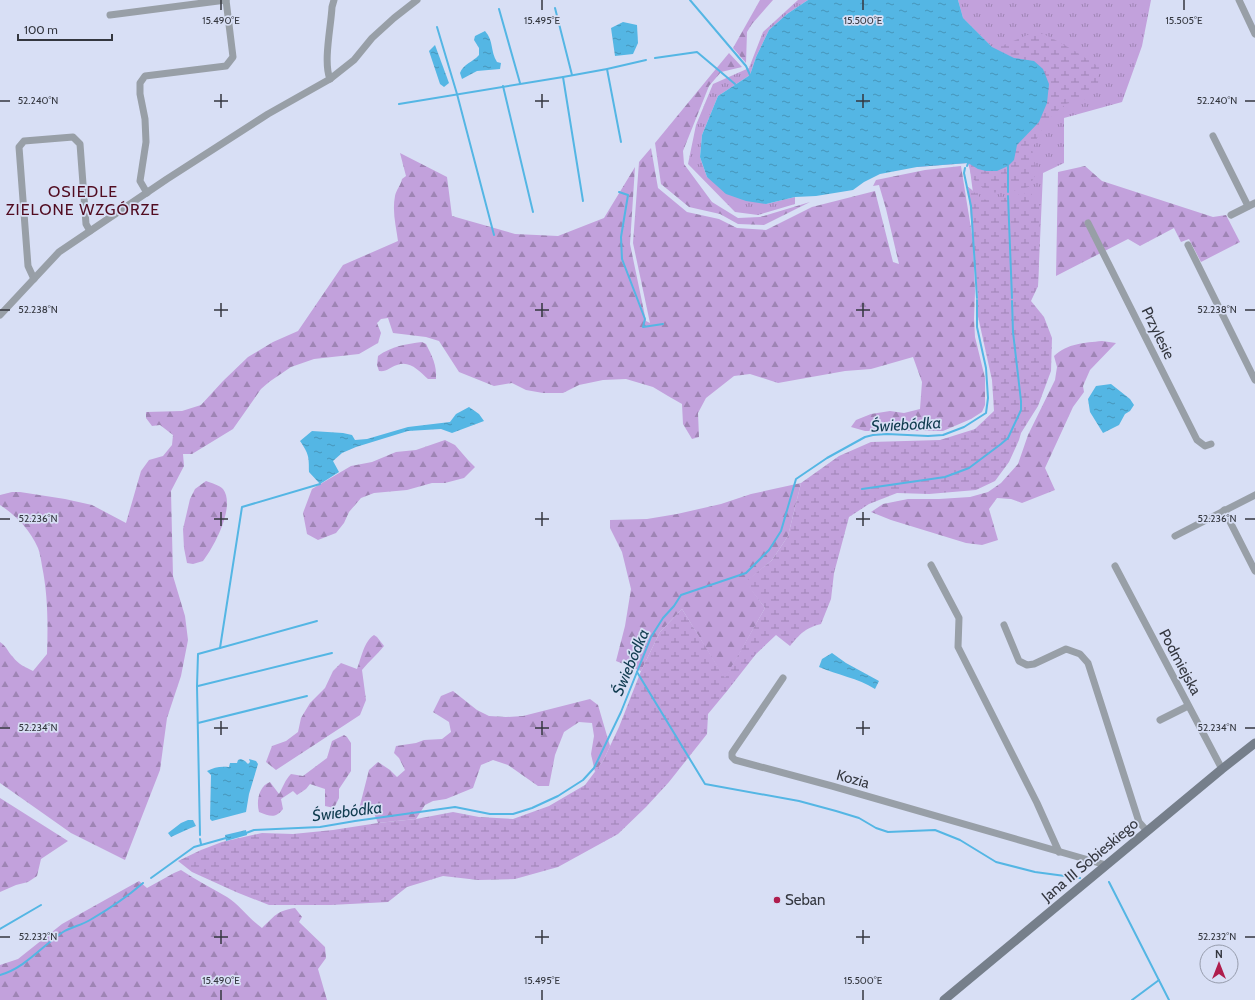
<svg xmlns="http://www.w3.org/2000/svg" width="1255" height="1000" font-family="Cabin,sans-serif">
<defs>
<pattern id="grass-tufts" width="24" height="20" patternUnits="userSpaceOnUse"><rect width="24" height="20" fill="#c2a1dc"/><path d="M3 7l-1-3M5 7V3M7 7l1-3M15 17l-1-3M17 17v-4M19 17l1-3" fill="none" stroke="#9e84b4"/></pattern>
<pattern id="forest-firs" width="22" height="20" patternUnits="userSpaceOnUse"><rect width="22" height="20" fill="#c2a1dc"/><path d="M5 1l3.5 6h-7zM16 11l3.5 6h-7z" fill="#9e84b4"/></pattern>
<pattern id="wetland-marsh" width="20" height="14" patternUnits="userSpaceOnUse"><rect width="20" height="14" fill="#c2a1dc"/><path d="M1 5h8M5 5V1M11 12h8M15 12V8" fill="none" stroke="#9e84b4"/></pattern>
<pattern id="water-ripples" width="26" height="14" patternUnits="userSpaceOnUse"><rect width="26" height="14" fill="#54b6e4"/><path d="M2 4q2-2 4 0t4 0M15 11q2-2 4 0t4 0" fill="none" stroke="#4695ba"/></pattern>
</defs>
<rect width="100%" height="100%" fill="#d8dff5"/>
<g fill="url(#grass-tufts)">
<path d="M798,0H808L787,14L769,30L756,57L750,75L718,96L702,135L700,157L707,177L766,204L795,197V204L758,215L735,212L688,164L696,125L713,84L749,68L763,32Z"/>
<path d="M958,0H1151L1142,46L1122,102L1064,118V163L1043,173L1038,286L1030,300L975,208L970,170L992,47L963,18Z"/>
</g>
<g fill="url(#forest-firs)">
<path d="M760,0H773L752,24L747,32L746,63L733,48Z"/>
<path d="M729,53L742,67L721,72L709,86L683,151L684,164L712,202L738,218L760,217L810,202L764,225L738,224L720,214L689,207L661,184L655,143Z"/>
<path d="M651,148L658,188L687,212L719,219L737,228L766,230L812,207L875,191L893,262L899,264L886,209L879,185L873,186L876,180L925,170L961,166L973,241L975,291L974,319L975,337L985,378V405L982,412L971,419L943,431H865L851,427L856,420L871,414L890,411L904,413L920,409L922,382L913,357L871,369L845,371L778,383L750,374L734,376L706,398L698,413L699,437L692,439L683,424L682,404L668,396L653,387L626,379L603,380L579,385L563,393H543L526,390L512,383L494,386L459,372L439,341L426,337L393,333L388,318L381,319L377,323L381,333L378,343L359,354L314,359L291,367L269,382L261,389L233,429L192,454H183L184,466L171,491L173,576L185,616L188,640L181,676L167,718L160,770L125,860L71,833L0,783V642C8,648 7,651 13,657C18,664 25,667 33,671L47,654C48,624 48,595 42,566C41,560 40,553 38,548C30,530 16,515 0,505V495L12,492H20L65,499L92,505L126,523L141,471L149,460L163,456L172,445L173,435L160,425L152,426L146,418V412L182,411L201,405L223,381L248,357L273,342L298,331L343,265L398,241C396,226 392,212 395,196C396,190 401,185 402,179L406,176L400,153L447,177L452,216L515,234L558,236L604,218L635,167L630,244L646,321L650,323L633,243L639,162Z"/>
<path d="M1085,166L1102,181L1213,217L1226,215L1240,242L1201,262L1189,239L1181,242L1174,228L1140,246L1128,239L1056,276L1058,172Z"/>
<path d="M1102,341L1116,343L1090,370L1083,386L1084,392L1073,407L1045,468L1055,490L1022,503L1011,499L997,498L989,509L998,540L982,545L966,543L891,520L871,512L883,504L908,499H939L970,497L988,492L1001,483L1018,464L1028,435L1055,380L1057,367L1054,356C1068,343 1084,343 1102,341Z"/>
<path d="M422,342L426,344C432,356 437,365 436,379H428C419,371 410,360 397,365C390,367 387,372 379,371L377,365L378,356C392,346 406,344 422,342Z"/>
<path d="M445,440L455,445L468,460L475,467L464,478L445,483H432L407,490L374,493L361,498L349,512L344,523L336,533L318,540L307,534L303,513L312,489L351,466L372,462L396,452L416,450Z"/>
<path d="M206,481C211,483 219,485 223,489C236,506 214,547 203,561L193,564L187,563L184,548L183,529L190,499L195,489Z"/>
<path d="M801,483L788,536L772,560L746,582L765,608L725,679L682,609L660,632L641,671L616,661L625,626L631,589L622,552L610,528V520L647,519L677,514L721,504L751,494Z"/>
<path d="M374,635L377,637L384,646C377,655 369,661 362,670L366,700L360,715L276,770L266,762L272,746L286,741L298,732L301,718L310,703L325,688L333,671L341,663L357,669C361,659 364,641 374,635Z"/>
<path d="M453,691L477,710L489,716L506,717L523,716L590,699L598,705L610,746L603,761L595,772L591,754L594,736L592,723L579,722L564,732L555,755L549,786H538L508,765L493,760L481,765L473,788L446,799L433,801L425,805L416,819L378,823L373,811L358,813L369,770L378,762L390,770L397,777L405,770L399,758L394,753L396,746L416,743L424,740L442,739L451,732L449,722L433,712L441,696Z"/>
<path d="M344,735L347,737L351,743V771L339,789V798L334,808L325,806V789L310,784L306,789L297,795L293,791L281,799L283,809C275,819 270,816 259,812C256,801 259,786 270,782L279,794C283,787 285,780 291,774L303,776L327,758L332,741Z"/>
<path d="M0,798L68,841L41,859L37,876L28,882L16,885L0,892Z"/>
<path d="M181,870C196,880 212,888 227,897C240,905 249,919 262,928C275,916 276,911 295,908L302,917L299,922L325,947L326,958L318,969L327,1000H0V965L18,959L62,924L139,881L147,888L174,873Z"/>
</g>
<g fill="url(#wetland-marsh)">
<path d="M958,0L963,18L992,47H999L1037,31C1059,41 1079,53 1099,67L1098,85L1085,99L1066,104L1054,114L1040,132L1032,149L1037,172L1029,187L1012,191L988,193L972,178L968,163L917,167L969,49Z"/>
<path d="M968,187C973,190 978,197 983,199C993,203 1019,194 1030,192L1040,206L1038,286L1031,301L1044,317L1052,338L1051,371L1038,406L1021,433L1019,440L1009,462L995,481L976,490L929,494L897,493L869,504L849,517L834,573L831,599L821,624C805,628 800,634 790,646L776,635L756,654L727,691L708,714L707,734L669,782L646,807L618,834L558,867L515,879L478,880L443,876L407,887L388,902L331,905H269L236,892L192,872L178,861L201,850L222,842L262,833L293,834L333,830L378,823L416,819L453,812L479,817L513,819L549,806L585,785L603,761L619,727L641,671L660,632L682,609L725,678L765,608L745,582L772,560L788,536L801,483L839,456L871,442L940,440L975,429L994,411L992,380L977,312L978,298Z"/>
</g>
<g fill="url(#water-ripples)">
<path d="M808,0H958L963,18L992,47L1014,58L1034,61L1043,69L1049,84L1047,103L1039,122L1017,145L1014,160L1008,166L997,171H986L978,169L968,163L917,167L880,174L864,182L853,190L816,196L795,197L766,204L746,201L726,194L707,177L700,157L702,135L718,96L750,75L756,57L769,30L787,14Z"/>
<path d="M623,22L637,25L638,43L633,54L615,56L611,28Z"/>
<path d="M485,31C494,41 490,51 497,62L501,63L500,69L477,71L462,79L460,73C463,64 473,62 479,55V48L474,40L475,36Z"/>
<path d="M435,45L449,83L444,87L440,84L429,51Z"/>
<path d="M1111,384L1130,399L1134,405L1130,411L1125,414L1119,425L1103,433L1090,412L1088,399L1096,386Z"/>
<path d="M469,407L479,414L484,421L452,433L441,429L408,431L356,447L342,453L333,461L339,472L320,484L309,472C309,457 309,454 300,441L312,431L343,433L352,435L355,440L367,439L408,427L450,422L456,414Z"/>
<path d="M832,653L846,663L879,681L875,689C858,678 837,675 819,667L822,659Z"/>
<path d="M241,759L245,761L248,764L250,762L249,759L256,761L258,764L249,794L246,812L212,821L210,819L211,775L207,771C214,767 221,766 229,767L230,763H237L238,760Z"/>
<path d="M188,820H193L196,826C187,829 180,833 171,837L168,833L181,823Z"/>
<path d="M246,830L247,835L226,841L225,835Z"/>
</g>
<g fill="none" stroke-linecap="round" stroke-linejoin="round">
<g stroke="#54b6e4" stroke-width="2">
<path d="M690,0L746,66L750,75"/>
<path d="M555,8L572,75"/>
<path d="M499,9L520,83"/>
<path d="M437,27L457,94L494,235"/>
<path d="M655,58L697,52L735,84"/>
<path d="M607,69L621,142"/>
<path d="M563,77L583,201"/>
<path d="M503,86L533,212"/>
<path d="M399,104L563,77L607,69L646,60"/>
<path d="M967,166L968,163"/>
<path d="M965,168L964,173L971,206L977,298"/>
<path d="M619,192L628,195L621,237L622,259L645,319L643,327L663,324"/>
<path d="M1008,192V166"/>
<path d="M1008,196L1012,298"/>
<path d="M862,489L945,477L969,468L1001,444L1008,438L1021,410V401L1013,332L1012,301"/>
<path d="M220,648L317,621"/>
<path d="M637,672L705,784L799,801L836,811L859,818L876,828L888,832L935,830L960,840L996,862L1035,872L1080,878"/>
<path d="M198,686L332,653"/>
<path d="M198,723L307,696"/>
<path d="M246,833L254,830L320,827L355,821L455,807L490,814H513L532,808L558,796L583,780L594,768L621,712L651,637L663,618L674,606L681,595L746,573L769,550L781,531L796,479L827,458L865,437L873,435L887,434L928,436L943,435L964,427L986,413L988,398L986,368L977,327V300"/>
<path d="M200,835L197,686L198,654L220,648L242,507L320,484"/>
<path d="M200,839L201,844"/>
<path d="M151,878L194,847L226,838"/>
<path d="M1109,882L1169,1000"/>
<path d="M0,929L41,905"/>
<path d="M0,975C25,968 42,946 63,932C71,927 82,925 90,920C109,909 127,897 143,883"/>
<path d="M1132,1000L1159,980"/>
</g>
<g stroke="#989fa7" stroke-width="7">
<path d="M1239,0L1255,34"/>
<path d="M110,15L226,0"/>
<path d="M330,79C323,62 331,27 332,7L334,0"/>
<path d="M1213,136L1248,206"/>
<path d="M147,193L140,181L146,142L145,119L140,94V83L145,76L226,66L233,57L226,0"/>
<path d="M1231,215L1255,203"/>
<path d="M1088,223L1197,440L1205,446L1211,444"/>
<path d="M1188,245L1255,380"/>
<path d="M34,279L28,266L19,147L24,141L73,137L80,144L86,224L90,231"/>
<path d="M0,315L59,252L167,179L268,114L330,79L354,60L372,38L394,18L417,0"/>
<path d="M1224,510L1255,571"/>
<path d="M1175,536L1255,495"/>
<path d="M931,565L959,618L958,647L1037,803L1059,852"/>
<path d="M1115,566L1222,769"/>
<path d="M1004,625L1019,661L1027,665L1034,664L1066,649L1080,654L1088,663L1139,822L1147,831"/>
<path d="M783,678L732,753V757L735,760L832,786L1106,865"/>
<path d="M1160,720L1188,706"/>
</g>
<path stroke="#767f8b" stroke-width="9" d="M944,1000L1222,769L1255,743"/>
</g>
<path fill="none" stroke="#34373f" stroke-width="1.5" d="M221,0V10M542,0V10M863,0V10M1184,0V10M221,94V108M542,94V108M863,94V108M0,101H10M214,101H228M535,101H549M856,101H870M1245,101H1255M221,303V317M542,303V317M863,303V317M0,310H10M214,310H228M535,310H549M856,310H870M1245,310H1255M221,512V526M542,512V526M863,512V526M0,519H10M214,519H228M535,519H549M856,519H870M1245,519H1255M221,721V735M542,721V735M863,721V735M0,728H10M214,728H228M535,728H549M856,728H870M1245,728H1255M221,930V944M542,930V944M863,930V944M0,937H10M214,937H228M535,937H549M856,937H870M1245,937H1255M221,990V1000M542,990V1000M863,990V1000"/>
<circle fill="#af1d4d" stroke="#d8dff5" stroke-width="1.5" cx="777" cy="900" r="4"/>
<g text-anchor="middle" stroke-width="3.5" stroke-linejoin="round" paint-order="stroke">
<g font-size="15" fill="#34373f" stroke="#d8dff5">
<text transform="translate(1158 333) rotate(64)" y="5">Przylesie</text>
<text transform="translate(1180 662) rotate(62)" y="5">Podmiejska</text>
<text transform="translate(853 779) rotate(16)" y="5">Kozia</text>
<text transform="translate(1090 860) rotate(-40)" y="5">Jana III Sobieskiego</text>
</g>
<g font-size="15" fill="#34373f" stroke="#d8dff5" text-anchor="start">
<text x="785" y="905">Seban</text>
</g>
<g font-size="16" letter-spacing="1" fill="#510c21" stroke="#d8dff5">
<text x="83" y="197">OSIEDLE<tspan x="83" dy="18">ZIELONE WZGÓRZE</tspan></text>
</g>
<g font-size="16" font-style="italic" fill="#113c50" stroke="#d8dff5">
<text transform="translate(906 424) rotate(-3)" y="6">Świebódka</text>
<text transform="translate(630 662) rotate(-67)" y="6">Świebódka</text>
<text transform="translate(347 811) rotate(-7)" y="6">Świebódka</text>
</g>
</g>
<g font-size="10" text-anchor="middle" fill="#34373f" stroke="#d8dff5" stroke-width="3.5" stroke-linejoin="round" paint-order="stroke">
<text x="221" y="24">15.490°E</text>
<text x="542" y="24">15.495°E</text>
<text x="863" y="24">15.500°E</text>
<text x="1184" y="24">15.505°E</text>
<text x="38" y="104">52.240°N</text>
<text x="1217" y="104">52.240°N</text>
<text x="38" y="313">52.238°N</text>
<text x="1217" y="313">52.238°N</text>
<text x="38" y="522">52.236°N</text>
<text x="1217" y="522">52.236°N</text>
<text x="38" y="731">52.234°N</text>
<text x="1217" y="731">52.234°N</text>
<text x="38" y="940">52.232°N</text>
<text x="1217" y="940">52.232°N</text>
<text x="221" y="984">15.490°E</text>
<text x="542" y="984">15.495°E</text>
<text x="863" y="984">15.500°E</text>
</g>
<g transform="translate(1219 964)"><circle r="19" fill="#d8dff5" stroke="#969cac"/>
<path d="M0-3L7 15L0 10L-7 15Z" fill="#af1d4d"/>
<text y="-6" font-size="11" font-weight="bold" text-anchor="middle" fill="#34373f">N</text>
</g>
<path d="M18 34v6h94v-6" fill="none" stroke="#34373f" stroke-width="2"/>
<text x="24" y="34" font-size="12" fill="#34373f" stroke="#d8dff5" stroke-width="3" paint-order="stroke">100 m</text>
</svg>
